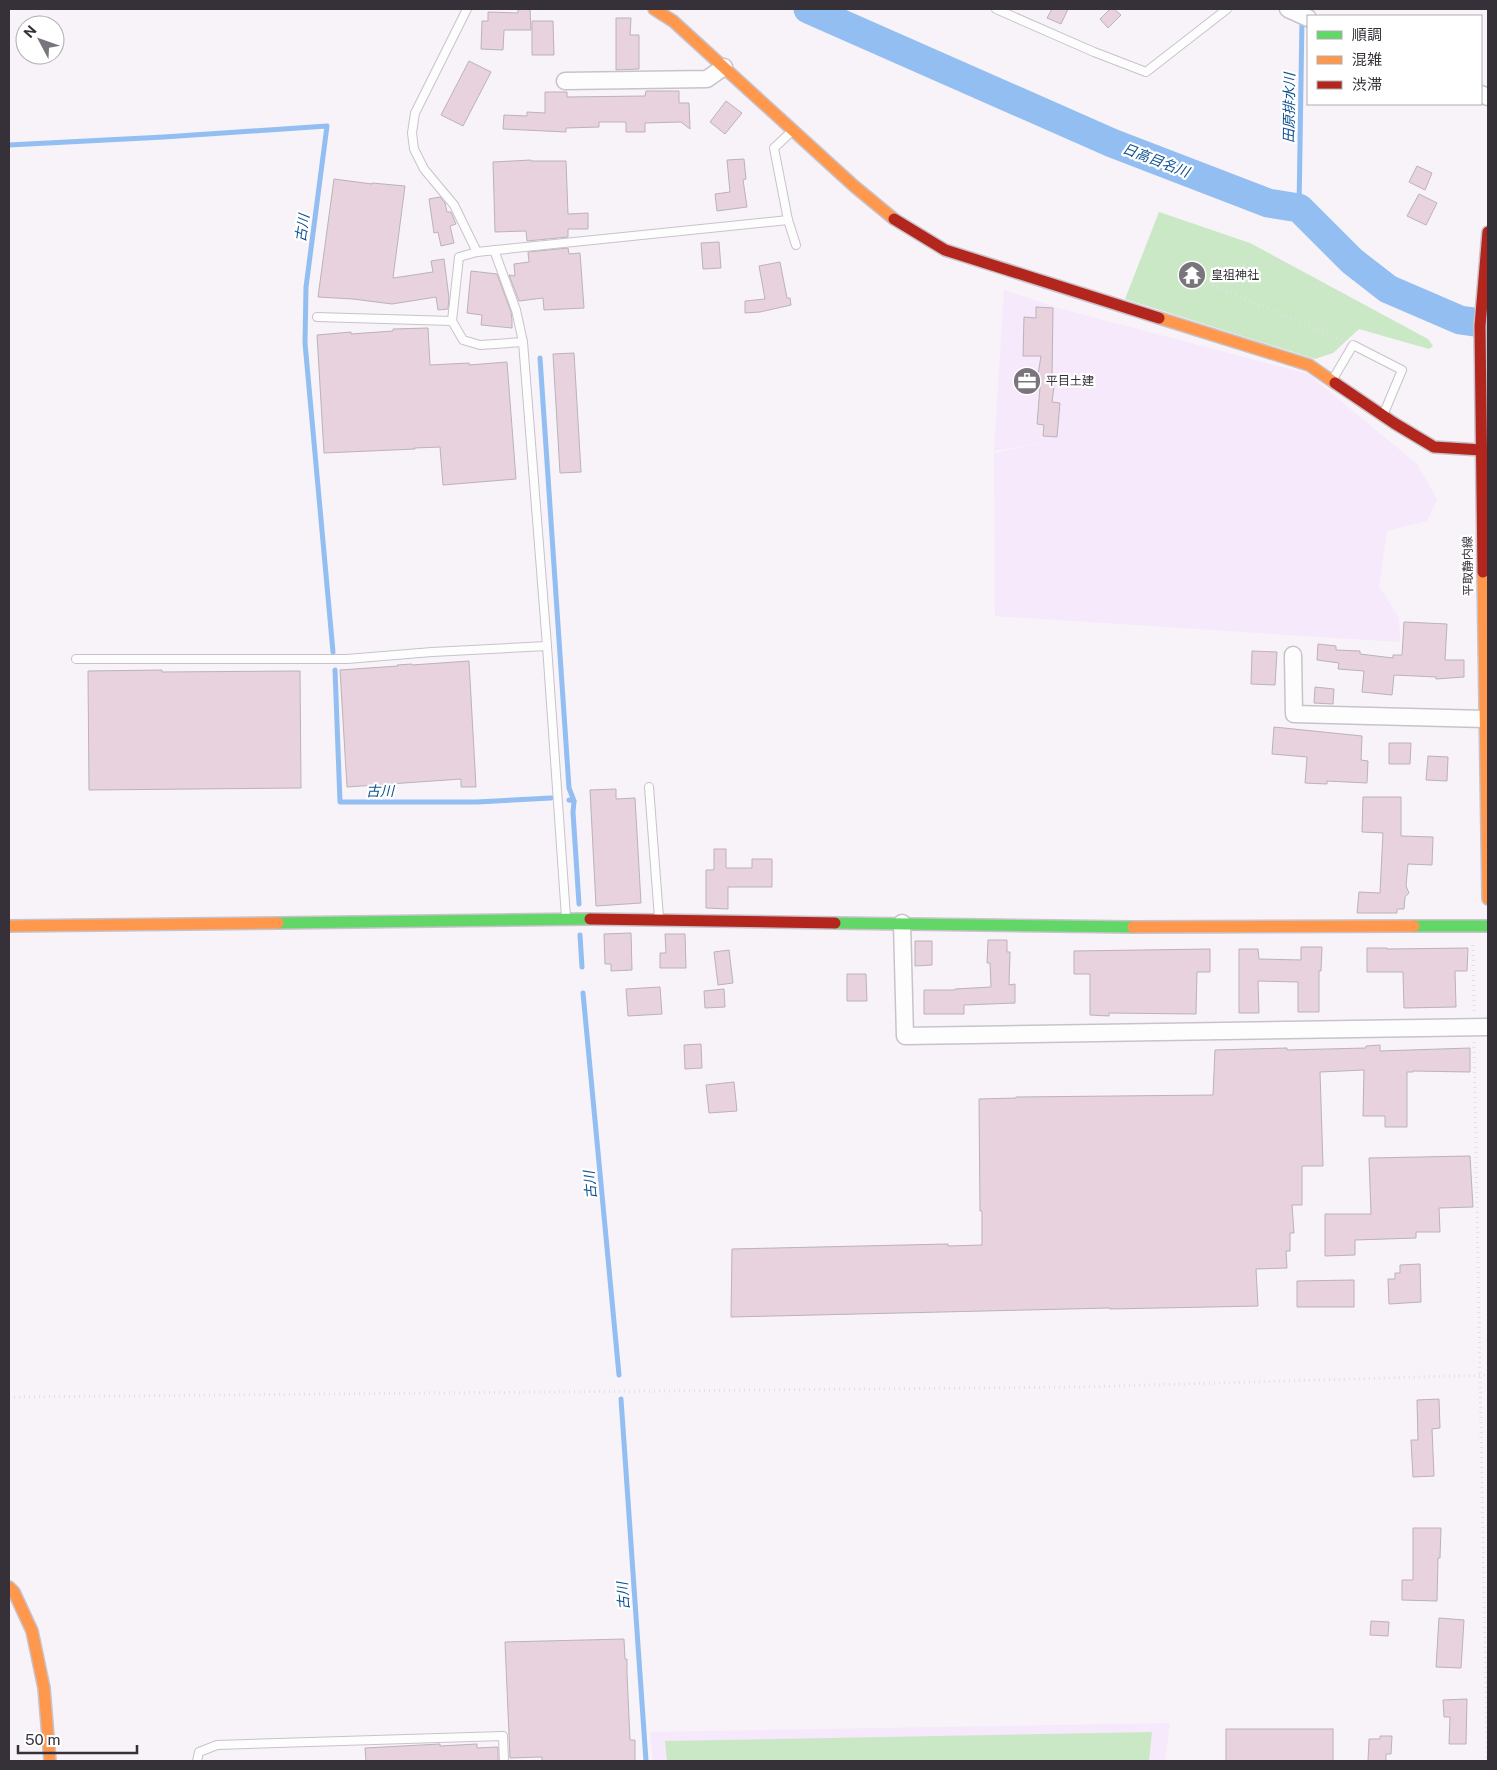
<svg xmlns="http://www.w3.org/2000/svg" width="1497" height="1770" font-family="'Public Sans','Noto Sans JP',sans-serif">
<rect width="100%" height="100%" fill="#f8f2f9"/>
<g fill="#f6e9fb">
<path d="M1004,290L1058,308L1308,374L1417,464L1437,499L1427,521L1387,531L1379,586L1399,618L1400,642L995,616L994,453L1051,441L994,451Z"/>
<path d="M1170,1723L1165,1761H653L650,1732Z"/>
</g>
<g fill="#cae8c6">
<path d="M1159,212L1250,243L1428,339L1433,346L1429,349L1359,329L1333,353L1315,359L1125,299Z"/>
<path d="M1152,1732L1149,1761H667L665,1741Z"/>
</g>
<g fill="none" stroke-linecap="round" stroke-linejoin="round">
<g stroke="#93bef1" stroke-width="5">
<path d="M9,145L164,137L327,126L306,287L305,343L333,652"/>
<path d="M1299,208L1302,19"/>
<path d="M540,358L569,788L574,801"/>
<path d="M335,670L340,802H477L551,798"/>
<path d="M569,800L574,801L573,812L579,904"/>
<path d="M580,935L582,967"/>
<path d="M583,993L619,1375"/>
<path d="M621,1399L646,1761"/>
</g>
<path stroke="#93bef1" stroke-width="29" d="M808,9L1112,143L1268,203L1299,208L1352,261L1388,289L1460,320L1488,324"/>
</g>
<g fill="#e7d2dd" stroke="#bab3b8">
<path d="M518,9H530L531,30H504L503,50L481,49L482,21H488V12L518,13Z"/>
<path d="M1052,9H1068L1061,24L1047,18Z"/>
<path d="M1110,9H1114L1121,15L1108,28L1100,19Z"/>
<path d="M616,18H631L630,35H639V69L616,70Z"/>
<path d="M532,21H553L554,55H532Z"/>
<path d="M469,61L491,72L463,126L441,115Z"/>
<path d="M646,91H679V103H689L690,129L681,122L645,123V132H626V122H599V127L566,128V132L503,129L504,115L527,116V112L545,113V92H567V97L645,96Z"/>
<path d="M726,101L742,113L725,134L710,122Z"/>
<path d="M744,159L746,179L743,180L747,207L717,211L715,194L730,192L727,160Z"/>
<path d="M531,160V161H566L568,214L588,213V229H568V237L527,241L526,231L495,232L493,162Z"/>
<path d="M1417,166L1432,173L1425,190L1409,182Z"/>
<path d="M334,179L372,184V183L405,186L393,278L433,272L431,261L444,259L449,298L448,309L438,310L436,297L392,304L353,299L318,297Z"/>
<path d="M1419,194L1437,203L1426,225L1407,216Z"/>
<path d="M440,197L445,203L447,212H451L456,224L450,226L454,243L441,246L438,232L434,233L429,199Z"/>
<path d="M719,242L721,268L703,269L701,243Z"/>
<path d="M568,248L569,254L580,253L584,308L544,310L543,298L519,301L509,275L515,276L514,264L529,262L528,252Z"/>
<path d="M780,262L787,298H790L791,305L760,312L745,313V301L765,299L759,266Z"/>
<path d="M1188,262L1205,270L1196,288L1180,280Z"/>
<path d="M471,271L497,274L511,312L512,320V328L481,325L482,315L467,313Z"/>
<path d="M1036,307L1053,308L1052,378L1055,379L1052,402L1060,403L1057,437L1043,436L1044,425L1037,424L1040,387H1036L1041,356H1023L1024,317L1036,318Z"/>
<path d="M428,328L430,365L469,363V365L507,362L516,479L443,485L440,447L415,448V449L324,453L317,335L351,332V334L393,331V329Z"/>
<path d="M574,353L581,472L560,473L553,354Z"/>
<path d="M1404,622L1447,624L1445,660H1464V677L1436,679V677L1394,675L1392,695L1362,692L1364,671L1338,669L1339,663L1317,660L1318,644L1336,646V650L1360,651V654L1393,658V655H1402Z"/>
<path d="M1252,651L1277,652L1275,685L1251,684Z"/>
<path d="M469,661L476,787H461V779L347,787L340,670L398,666L397,665L412,664V665Z"/>
<path d="M162,670V672L300,671L301,788L89,790L88,671Z"/>
<path d="M1315,687L1334,689L1333,704L1314,703Z"/>
<path d="M1274,727L1362,736L1361,760L1368,761L1367,783L1327,781V784L1305,783L1307,757L1272,754Z"/>
<path d="M1389,743H1411L1410,764H1389Z"/>
<path d="M1428,756L1448,757L1447,781L1426,780Z"/>
<path d="M616,789V799L635,798L641,903L596,906L590,790Z"/>
<path d="M1363,797H1401V836L1433,837L1432,865L1408,864L1406,886L1409,893L1405,897L1404,909H1397V913H1357L1359,892L1380,893L1383,833L1362,832Z"/>
<path d="M714,849H726V868H752V859H772V887H728V909L706,908V870H714Z"/>
<path d="M631,933L632,970L611,971V964H605L604,934Z"/>
<path d="M665,934H685L686,968H660V953H666Z"/>
<path d="M988,940H1007V952H1010L1009,985L1015,984V1003L964,1005V1014H924V990H955V989L991,987L990,963H987Z"/>
<path d="M915,941H932V965L915,966Z"/>
<path d="M1301,947H1322L1321,971H1319V1012H1298V982L1258,981L1259,1013H1239V949H1258L1259,959L1301,960Z"/>
<path d="M1367,948H1387V949L1468,948L1467,971H1455L1456,1007L1404,1008L1403,972H1367Z"/>
<path d="M1210,949V972H1197L1196,1014L1109,1013V1016L1090,1015V974H1074V951Z"/>
<path d="M729,950L733,983L718,985L714,952Z"/>
<path d="M847,974H866L867,1001H847Z"/>
<path d="M660,987L662,1014L628,1016L626,989Z"/>
<path d="M724,989L725,1007L705,1008L704,991Z"/>
<path d="M701,1044L702,1068L685,1069L684,1045Z"/>
<path d="M1380,1045V1051L1470,1048V1072L1413,1071V1072H1407V1127H1385V1116H1363L1364,1070L1320,1072L1323,1166H1302V1205H1292L1294,1233H1290V1251H1286L1287,1268L1256,1269L1258,1306L1110,1309V1308L731,1317L732,1249L948,1244V1246L982,1245V1211H980L979,1099L1016,1098V1097L1213,1095L1215,1050L1287,1048V1050L1366,1048V1046Z"/>
<path d="M734,1082L737,1111L709,1113L706,1085Z"/>
<path d="M1470,1156L1473,1207L1439,1208L1440,1232H1416V1238L1355,1240V1255L1325,1256V1214H1371L1369,1158Z"/>
<path d="M1420,1264L1421,1302L1389,1304L1388,1279H1395V1273H1400V1265Z"/>
<path d="M1354,1280V1307H1297V1281Z"/>
<path d="M1439,1399L1440,1428L1432,1429L1434,1476L1413,1477L1411,1440H1418L1417,1400Z"/>
<path d="M1413,1528H1441L1440,1558H1438L1437,1601L1402,1600V1580H1413Z"/>
<path d="M1439,1618L1464,1620L1461,1668L1436,1667Z"/>
<path d="M1371,1621L1389,1622L1388,1636L1370,1635Z"/>
<path d="M624,1639L625,1659H627V1673L630,1740H635V1761H542V1757L510,1758L505,1642Z"/>
<path d="M1467,1699L1466,1744H1449L1450,1717H1444L1443,1700Z"/>
<rect x="1226" y="1729" width="107" height="32"/>
<path d="M1380,1736H1392L1391,1754H1386V1761H1368L1369,1739H1380Z"/>
<path d="M440,1744V1746L477,1744V1748L498,1747V1761H366L365,1748Z"/>
</g>
<g fill="none" stroke-linecap="round" stroke-linejoin="round">
<defs>
<g id="lane">
<path d="M467,9L415,113L412,133L414,149L424,169L454,205L477,252L788,220"/>
<path d="M996,9L1094,52L1146,72L1227,9"/>
<path d="M791,132L774,148L788,220L796,245"/>
<path d="M317,317L452,321L463,340L480,345L523,342L516,310L494,250"/>
<path d="M452,321L459,257L477,252"/>
<path d="M523,342L547,646L566,917"/>
<path d="M1333,379L1353,345L1402,370L1384,413"/>
<path d="M76,659H347L432,652L547,646"/>
<path d="M649,787L659,918"/>
<path d="M197,1761L199,1752L217,1745L503,1736L504,1761"/>
</g>
<g id="street">
<path d="M1288,9L1308,18"/>
<path d="M565,81L707,79L724,67"/>
<path d="M1481,94L1488,97"/>
<path d="M1293,655L1294,714L1485,719"/>
<path d="M902,923L905,1036L1488,1027"/>
</g>
<g id="fast">
<path d="M278,923L590,919"/>
<path d="M835,923L1133,927"/>
<path d="M1414,926H1488"/>
</g>
<g id="slow">
<path d="M654,9L673,21L854,186L894,219"/>
<path d="M1159,318L1309,365L1335,383"/>
<path d="M1483,572L1488,899"/>
<path d="M9,926L278,923"/>
<path d="M1133,927L1414,926"/>
<path d="M9,1587L14,1592L32,1631L44,1688L50,1761"/>
</g>
<g id="jam">
<path d="M894,219L945,250L1159,318"/>
<path d="M1335,383L1394,423L1434,447L1481,450"/>
<path d="M1483,572L1480,326L1488,232"/>
<path d="M590,919L835,923"/>
</g>
</defs>
<use href="#lane" stroke="#c8c3ca" stroke-width="10"/>
<use href="#street" stroke="#c8c3ca" stroke-width="19"/>
<use href="#fast" stroke="#c8c3ca" stroke-width="14"/>
<use href="#slow" stroke="#c8c3ca" stroke-width="14"/>
<use href="#jam" stroke="#c8c3ca" stroke-width="14"/>
<g stroke="#e2e0e3" stroke-width="3" stroke-dasharray="1 4" stroke-linecap="butt">
<path d="M1203,281L1344,341"/>
<path d="M1473,945L1474,1013"/>
<path d="M1474,1042L1487,1761"/>
<path d="M9,1397L1082,1387L1488,1375"/>
</g>
<use href="#lane" stroke="#fefdfe" stroke-width="8"/>
<use href="#street" stroke="#fefdfe" stroke-width="16"/>
<use href="#fast" stroke="#63d668" stroke-width="11"/>
<use href="#slow" stroke="#ff974d" stroke-width="11"/>
<use href="#jam" stroke="#b3261e" stroke-width="11"/>
</g>
<defs>
<symbol id="temple-disc" viewBox="-11 -11 22 22"><circle r="9.5" fill="#7a757c" stroke="#fff"/><path d="M0-6L5-2H3V0L6.5 2.5H4V6H1.5V3h-3V6H-4V2.5H-6.5L-3 0V-2H-5Z" fill="#fff"/></symbol>
<symbol id="office-disc" viewBox="-11 -11 22 22"><circle r="9.5" fill="#7a757c" stroke="#fff"/><path d="M-6-3h4V-5.5h4V-3h4V5H-6ZM-1-4.5V-3h2v-1.5ZM-6 0V1H6V0Z" fill="#fff"/></symbol>
</defs>
<g fill-rule="evenodd">
<use href="#temple-disc" x="1176" y="259" width="32" height="32"/>
<use href="#office-disc" x="1011" y="365" width="32" height="32"/>
</g>
<g text-anchor="middle" stroke-width="4.5" stroke-linejoin="round" paint-order="stroke">
<g font-size="12" fill="#363139" stroke="#fff" text-anchor="start">
<text x="1211" y="279">皇祖神社</text>
<text x="1046" y="385">平目土建</text>
</g>
<g font-size="12" fill="#363139" stroke="#fff">
<text transform="translate(1468 566) rotate(-91)" y="4">平取静内線</text>
</g>
<g font-size="14" font-style="italic" fill="#0c5191" stroke="#fff">
<text transform="translate(1289 108) rotate(-89)" y="5">田原排水川</text>
<text transform="translate(1156 160) rotate(21)" y="5">日高目名川</text>
<text transform="translate(302 228) rotate(-82)" y="5">古川</text>
<text x="380" y="796">古川</text>
<text transform="translate(590 1185) rotate(-95)" y="5">古川</text>
<text transform="translate(623 1596) rotate(-94)" y="5">古川</text>
</g>
</g>
<rect width="1497" height="1770" fill="none" stroke="#363139" stroke-width="20"/>
<rect x="1307" y="15" width="175" height="90" fill="#ffffff" stroke="#afadb0"/>
<rect x="1317" y="31" width="25" height="8" fill="#63d668" stroke="#afadb0"/>
<text x="1352" y="40" font-size="15" fill="#363139">順調</text>
<rect x="1317" y="56" width="25" height="8" fill="#ff974d" stroke="#afadb0"/>
<text x="1352" y="65" font-size="15" fill="#363139">混雑</text>
<rect x="1317" y="81" width="25" height="8" fill="#b3261e" stroke="#afadb0"/>
<text x="1352" y="90" font-size="15" fill="#363139">渋滞</text>
<g transform="translate(40 40) rotate(311)"><circle r="24" fill="#ffffff" stroke="#afadb0"/>
<path d="M0-4L9 19L0 12L-9 19Z" fill="#7a757c"/>
<text y="-8" font-size="14" font-weight="bold" text-anchor="middle" fill="#363139">N</text>
</g>
<path d="M18 1745v8h119v-8" fill="none" stroke="#363139" stroke-width="2.5"/>
<text x="25" y="1745" font-size="15" fill="#363139" stroke="#ffffff" stroke-width="4" paint-order="stroke">50 m</text>
</svg>
